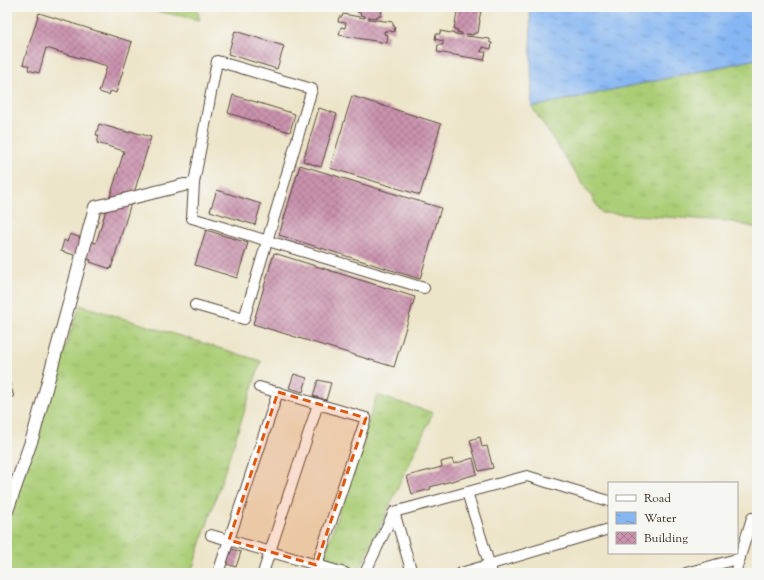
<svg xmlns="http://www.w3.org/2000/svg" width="764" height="580" font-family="'Sorts Mill Goudy',serif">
<defs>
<pattern id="grass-tufts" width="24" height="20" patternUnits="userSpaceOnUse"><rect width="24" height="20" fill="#aacd75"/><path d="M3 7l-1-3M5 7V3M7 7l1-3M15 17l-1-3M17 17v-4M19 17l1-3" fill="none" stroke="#93b065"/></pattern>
<pattern id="water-ripples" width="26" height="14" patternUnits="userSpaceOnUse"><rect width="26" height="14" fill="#87b7f3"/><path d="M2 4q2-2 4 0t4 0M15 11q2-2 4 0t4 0" fill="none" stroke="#7095c4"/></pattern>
<pattern id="building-cross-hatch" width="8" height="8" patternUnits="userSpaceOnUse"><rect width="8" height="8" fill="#ca93ae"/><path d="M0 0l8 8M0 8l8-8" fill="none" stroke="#a5788d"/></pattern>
</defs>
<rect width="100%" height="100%" fill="#f6f6f2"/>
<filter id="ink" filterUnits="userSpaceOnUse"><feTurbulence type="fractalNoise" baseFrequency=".025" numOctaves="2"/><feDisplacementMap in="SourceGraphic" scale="8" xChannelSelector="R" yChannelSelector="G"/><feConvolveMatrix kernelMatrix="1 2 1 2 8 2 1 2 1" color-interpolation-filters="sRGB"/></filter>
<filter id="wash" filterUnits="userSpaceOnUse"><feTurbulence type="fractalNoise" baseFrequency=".012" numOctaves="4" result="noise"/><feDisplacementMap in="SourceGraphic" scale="16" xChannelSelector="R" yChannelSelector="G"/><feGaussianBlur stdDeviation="0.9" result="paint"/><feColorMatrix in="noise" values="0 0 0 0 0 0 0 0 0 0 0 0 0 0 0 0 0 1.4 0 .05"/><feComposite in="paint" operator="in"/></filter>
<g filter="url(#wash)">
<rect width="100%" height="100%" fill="#ede5c9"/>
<g fill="url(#grass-tufts)" stroke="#727c4a">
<path d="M136,7H196L200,20Z"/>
<path d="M757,59V228L728,221L602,213L532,107Z"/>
<path d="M80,305L261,361L191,573H7V517Z"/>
<path d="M377,395L433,413L358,573L323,561Z"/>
</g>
<path fill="url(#water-ripples)" stroke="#617088" d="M530,7H757V59L532,107Z"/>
<g id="blocks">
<g fill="url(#building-cross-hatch)">
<path d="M358,7H382L381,16H377L376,18L369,17V19L393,22V26H395L394,32L386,30V32L384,31V34L388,35L387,43L339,35L341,27L345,28L346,23L338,22L339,17H342L343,14L365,18V16L360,15L361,13L357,12Z"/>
<path d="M458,7H482L479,20H480L478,33H474L473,35L467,34L466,36L490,39V43H492L491,49L483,47V49H482L481,52H486L484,60L437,52L438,45H443V41L435,39L436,34H440V31L462,35V33L457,32L458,30L454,29Z"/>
<path d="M39,13L132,42L116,93L111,91L109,95L99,92L107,66L46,48L39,73L28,70L29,66L23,64Z"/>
<path d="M235,31L284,46L277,69L228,54Z"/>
<path d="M233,95L295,114L290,132L228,113Z"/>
<path d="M352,96L441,124L420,195L330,168Z"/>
<path d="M319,108L337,114L321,167L303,161Z"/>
<path d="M99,124L130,133V131L151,137L111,269L90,262L91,260L61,251L64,240L67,242L70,234L96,243L124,151L97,143L99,136L96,135Z"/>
<path d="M300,165L441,208L420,279L279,235Z"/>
<path d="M217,190L261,204L255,225L210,211Z"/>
<path d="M206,230L248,243L237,278L195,265Z"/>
<path d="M274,253L415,297L394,367L253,324Z"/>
<path d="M7,373L14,397L7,398Z"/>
<path d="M294,374L307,378L303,392L289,388Z"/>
<path d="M318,380L331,383L326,400L313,396Z"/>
<path d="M480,437L482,447L487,446L493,468L479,471L470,440Z"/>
<path d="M473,458L477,474L430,487L431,489L412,494L407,476L442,467L441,462L452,459L454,464Z"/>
<path d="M229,548L241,552L236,567L224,563Z"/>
</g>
</g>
</g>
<g filter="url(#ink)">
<use href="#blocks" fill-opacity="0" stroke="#564638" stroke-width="1"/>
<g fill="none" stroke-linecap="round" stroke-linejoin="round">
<defs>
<g id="minor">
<path d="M194,183L192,218L424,288"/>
<path d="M184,185L194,183L217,61L312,89L244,319L195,305"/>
<path d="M259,387L366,418L314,573"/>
<path d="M467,492L492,573"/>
<path d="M394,512L412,573"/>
<path d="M211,535L345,573"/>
<path d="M218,573L278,392"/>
<path d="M263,573L318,404"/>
<path d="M365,573L394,512L527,476L609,501"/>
<path d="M461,573L609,529"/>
<path d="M686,573L740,558"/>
<path d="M735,573L752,518"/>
</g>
<path id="tertiary" d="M7,511L34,433L95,207L184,185"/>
</defs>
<use href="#minor" stroke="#564638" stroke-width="12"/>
<use href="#tertiary" stroke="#564638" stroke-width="14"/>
<use href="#minor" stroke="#fff" stroke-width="10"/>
<use href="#tertiary" stroke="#fff" stroke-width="12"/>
</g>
</g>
<path fill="#df570d" fill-opacity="0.2" stroke="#df570d" stroke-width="3" stroke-dasharray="8 5" stroke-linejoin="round" d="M278,392L366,418L316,565L229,540Z"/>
<rect width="764" height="580" fill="none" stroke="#f6f6f2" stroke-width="24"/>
<rect x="608" y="482" width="130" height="72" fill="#f6f6f2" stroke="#aba49d"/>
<rect x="616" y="495" width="20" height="6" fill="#ffffff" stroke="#aba49d"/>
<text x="644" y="502" font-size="12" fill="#3b2a1e">Road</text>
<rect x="616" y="512" width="20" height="12" fill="url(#water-ripples)" stroke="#aba49d"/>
<text x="644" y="522" font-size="12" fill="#3b2a1e">Water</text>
<rect x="616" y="532" width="20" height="12" fill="url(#building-cross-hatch)" stroke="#aba49d"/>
<text x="644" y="542" font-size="12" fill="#3b2a1e">Building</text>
</svg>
